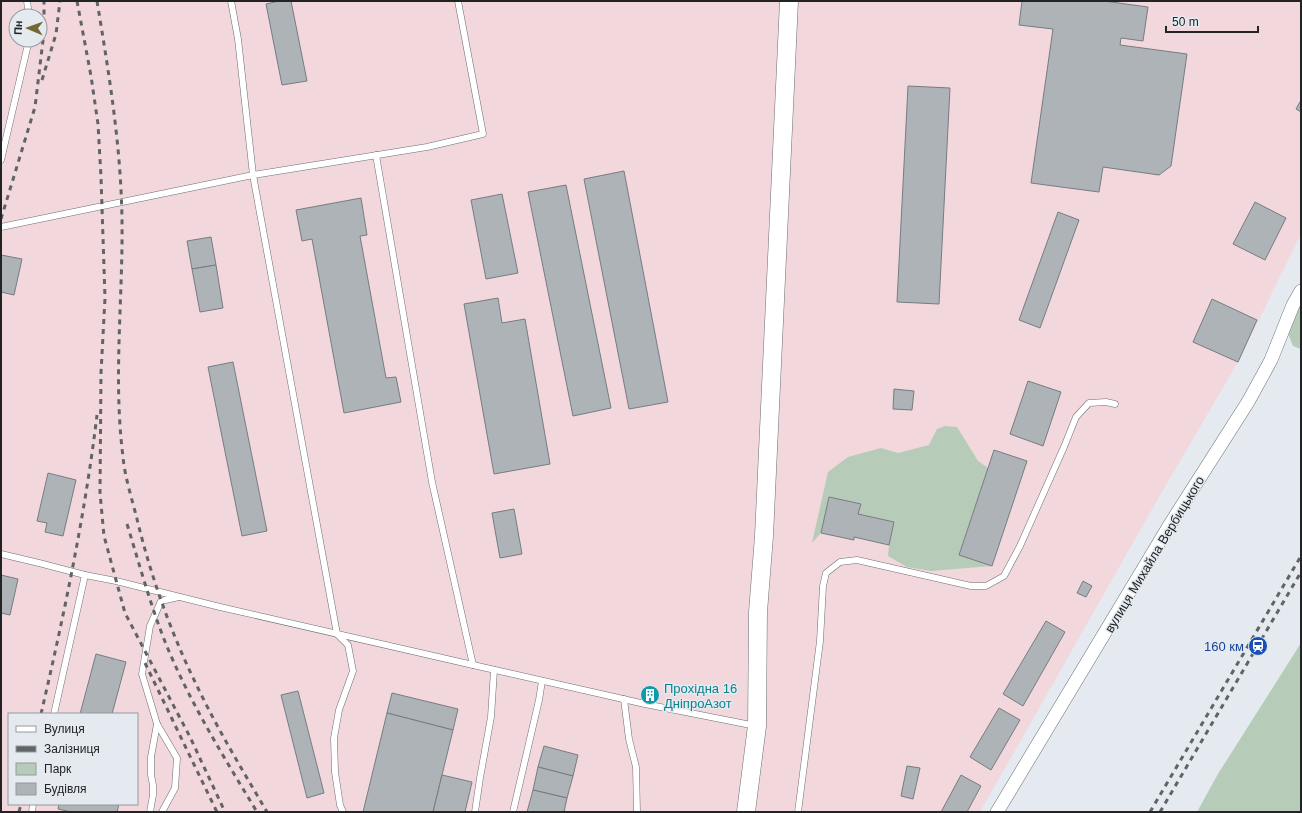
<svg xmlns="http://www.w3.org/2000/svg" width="1302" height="813" font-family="Helvetica,sans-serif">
<rect width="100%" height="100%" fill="#e4eaef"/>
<path fill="#f2d7dd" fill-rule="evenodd" d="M1,1H1301V234L1238,362L1159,497L980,812H1ZM16,16H40V40H16ZM9,714H137V804H9Z"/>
<g fill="#b6cbb8">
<path d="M1301,300V349L1293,346L1287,331Z"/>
<path d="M945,426L957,427L978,461L988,468L959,554L992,566L931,571L907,567L888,556L889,545L894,522L858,514L861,504L829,498L821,533L812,543L828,472L848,457L881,448L898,453L929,445L937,429Z"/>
<path d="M1301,643V812H1197L1218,774Z"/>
</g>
<g fill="#adb3b7" stroke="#777c81">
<path d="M279,1H291L307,81L282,85L266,4Z"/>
<path d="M1022,1H1104L1148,7L1143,41L1121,38L1120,45L1187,54L1171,166L1159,175L1103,167L1099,192L1031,183L1053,29L1019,25Z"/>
<path d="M908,86L950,88L939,304L897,302Z"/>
<path d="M1301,100V112L1296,109Z"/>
<path d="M624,171L668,402L629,409L584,179Z"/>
<path d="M566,185L611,408L573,416L528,192Z"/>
<path d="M502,194L518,273L486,279L471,200Z"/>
<path d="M361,198L367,235L360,236L386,378L396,377L401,402L344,413L312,239L302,241L296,210Z"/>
<path d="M1255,202L1286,218L1265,260L1233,244Z"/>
<path d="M1058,212L1079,220L1040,328L1019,320Z"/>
<path d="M211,237L216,265L192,269L187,241Z"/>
<path d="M1,255L22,259L14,295L1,292Z"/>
<path d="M216,265L223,308L200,312L192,269Z"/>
<path d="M498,298L502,323L525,319L550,464L494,474L464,304Z"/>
<path d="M1212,299L1257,320L1238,362L1193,342Z"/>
<path d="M233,362L267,531L242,536L208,367Z"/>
<path d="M1028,381L1061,392L1043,446L1010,434Z"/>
<path d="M894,389L914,391L912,410L893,409Z"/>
<path d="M994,450L1027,461L992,566L959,555Z"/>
<path d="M48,473L76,480L63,536L45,532L47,523L37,521Z"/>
<path d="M829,497L861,504L858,514L894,522L889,545L854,537V540L821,533Z"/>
<path d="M514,509L522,554L500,558L492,513Z"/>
<path d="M1,575L18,579L10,615L1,613Z"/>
<path d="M1083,581L1092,586L1086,597L1077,593Z"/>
<path d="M1046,621L1065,632L1023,706L1003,694Z"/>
<path d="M96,654L126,662L112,714H80Z"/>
<path d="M647,689L654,690L652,700L646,699Z"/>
<path d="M298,691L324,793L307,798L281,695Z"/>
<path d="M392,693L458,709L453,730L387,713Z"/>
<path d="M999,708L1020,720L991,770L970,757Z"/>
<path d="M387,713L453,730L433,812H363Z"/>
<path d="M544,746L578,755L573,776L538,767Z"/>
<path d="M907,766L920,768L913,799L901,796Z"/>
<path d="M538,767L573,776L567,798L533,790Z"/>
<path d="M442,775L472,782L465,812H433Z"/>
<path d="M961,775L981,786L967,812H941Z"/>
<path d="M533,790L567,798L564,812H527Z"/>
<path d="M59,804H119L117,812H71L58,809Z"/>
</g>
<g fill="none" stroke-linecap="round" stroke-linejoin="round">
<defs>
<g id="lane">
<path d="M27,1L29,16"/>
<path d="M231,1L238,39L253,175L337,634L348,645L353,671L339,710L334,738L335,772L340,805L343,812"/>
<path d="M376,155L432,482L473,665"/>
<path d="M1,160L29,40"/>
<path d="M1,227L253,175L427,147L483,134L458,1"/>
<path d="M1,554L39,563L85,575L116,581L220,607L473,665L645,704L756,726"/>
<path d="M624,699L629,739L636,767L637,812"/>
<path d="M54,714L85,575"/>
<path d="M32,812L33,804"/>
<path d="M150,812L153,795V785L151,775V757L157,724"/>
<path d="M162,812L175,788L177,758L157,724L142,674L150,626L161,601L179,597"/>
<path d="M475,812L480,778L491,717L494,670"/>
<path d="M513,812L539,700L542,681"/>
<path d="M798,812L820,641L823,586L826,573L840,562L857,560L971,586H986L1004,576L1020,546L1064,447L1076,417L1089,403L1106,402L1115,404"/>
</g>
<path id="street" d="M997,812L1169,526L1248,402L1271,360L1293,305L1301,291"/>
<path id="secondary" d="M746,812L757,726L758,612L764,536L789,1"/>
</defs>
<use href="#lane" stroke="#6a6f73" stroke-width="7"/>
<use href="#street" stroke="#6a6f73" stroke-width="14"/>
<use href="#secondary" stroke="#6a6f73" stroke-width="19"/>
<use href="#lane" stroke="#fff" stroke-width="6"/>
<use href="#street" stroke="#fff" stroke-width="13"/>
<use href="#secondary" stroke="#fff" stroke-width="18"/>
<g stroke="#616467" stroke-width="3" stroke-dasharray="5 5" stroke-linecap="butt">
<path d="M77,1L91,76L98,124L101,177L105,298L101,373L100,493L104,536L125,613L190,737L225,812"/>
<path d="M97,1C109,74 121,146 122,220C123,299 113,378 123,457C125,478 132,499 137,519C151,577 171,633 197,686C218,730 243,771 267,812"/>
<path d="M42,80L56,34L60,1"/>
<path d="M1,219L35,107L44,32V1"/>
<path d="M127,524C140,566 151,608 168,649C192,706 225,759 257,812"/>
<path d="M145,663L217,812"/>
<path d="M41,714C64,615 85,515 97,415"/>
<path d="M19,812L21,804"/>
<path d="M1150,812L1301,556"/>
<path d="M1160,812L1301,572"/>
</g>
</g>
<defs>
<symbol id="station-disc" viewBox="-11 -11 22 22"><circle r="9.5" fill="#1a4fb4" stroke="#e4eaef"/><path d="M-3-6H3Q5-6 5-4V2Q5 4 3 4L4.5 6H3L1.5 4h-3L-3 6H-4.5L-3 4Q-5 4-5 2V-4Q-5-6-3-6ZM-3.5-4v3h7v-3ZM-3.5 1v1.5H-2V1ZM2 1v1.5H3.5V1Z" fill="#fff"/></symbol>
<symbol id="building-disc" viewBox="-11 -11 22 22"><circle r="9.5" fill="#0f9aa8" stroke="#e4eaef"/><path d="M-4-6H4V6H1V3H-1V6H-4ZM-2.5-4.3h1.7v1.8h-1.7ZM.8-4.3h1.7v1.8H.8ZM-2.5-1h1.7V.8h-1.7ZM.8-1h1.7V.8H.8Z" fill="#fff"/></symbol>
</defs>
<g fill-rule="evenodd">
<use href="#station-disc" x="1247" y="635" width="22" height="22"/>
<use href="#building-disc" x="639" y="684" width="22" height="22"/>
</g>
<g text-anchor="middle" stroke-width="3" stroke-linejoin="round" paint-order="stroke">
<g font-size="13" fill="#212325" stroke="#e4eaef">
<text transform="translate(1154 554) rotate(-59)" y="5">вулиця Михайла Вербицького</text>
</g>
<g font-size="13" fill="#164399" stroke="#e4eaef" text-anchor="end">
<text x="1244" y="651">160 км</text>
</g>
<g font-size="13" fill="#0d838f" stroke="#e4eaef" text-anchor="start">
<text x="664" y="693">Прохідна 16<tspan x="664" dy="15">ДніпроАзот</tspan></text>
</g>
</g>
<rect width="1302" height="813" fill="none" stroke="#212325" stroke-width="4"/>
<rect x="8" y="713" width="130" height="92" fill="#e4eaef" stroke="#969a9e"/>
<rect x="16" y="726" width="20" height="6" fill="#ffffff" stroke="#969a9e"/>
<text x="44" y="733" font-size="12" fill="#212325">Вулиця</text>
<rect x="16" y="746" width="20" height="6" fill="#616467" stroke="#969a9e"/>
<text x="44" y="753" font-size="12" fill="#212325">Залізниця</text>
<rect x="16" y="763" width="20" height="12" fill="#b6cbb8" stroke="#969a9e"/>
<text x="44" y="773" font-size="12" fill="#212325">Парк</text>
<rect x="16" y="783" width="20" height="12" fill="#adb3b7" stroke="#969a9e"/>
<text x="44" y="793" font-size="12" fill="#212325">Будівля</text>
<g transform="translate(28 28) rotate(272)"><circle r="19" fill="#e4eaef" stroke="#969a9e"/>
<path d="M0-3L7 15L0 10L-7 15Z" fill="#716835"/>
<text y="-6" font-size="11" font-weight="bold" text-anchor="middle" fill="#212325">Пн</text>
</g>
<path d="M1166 26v6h92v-6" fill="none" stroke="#212325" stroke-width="2"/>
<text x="1172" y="26" font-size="12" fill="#212325" stroke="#e4eaef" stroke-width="3" paint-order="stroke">50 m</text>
</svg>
